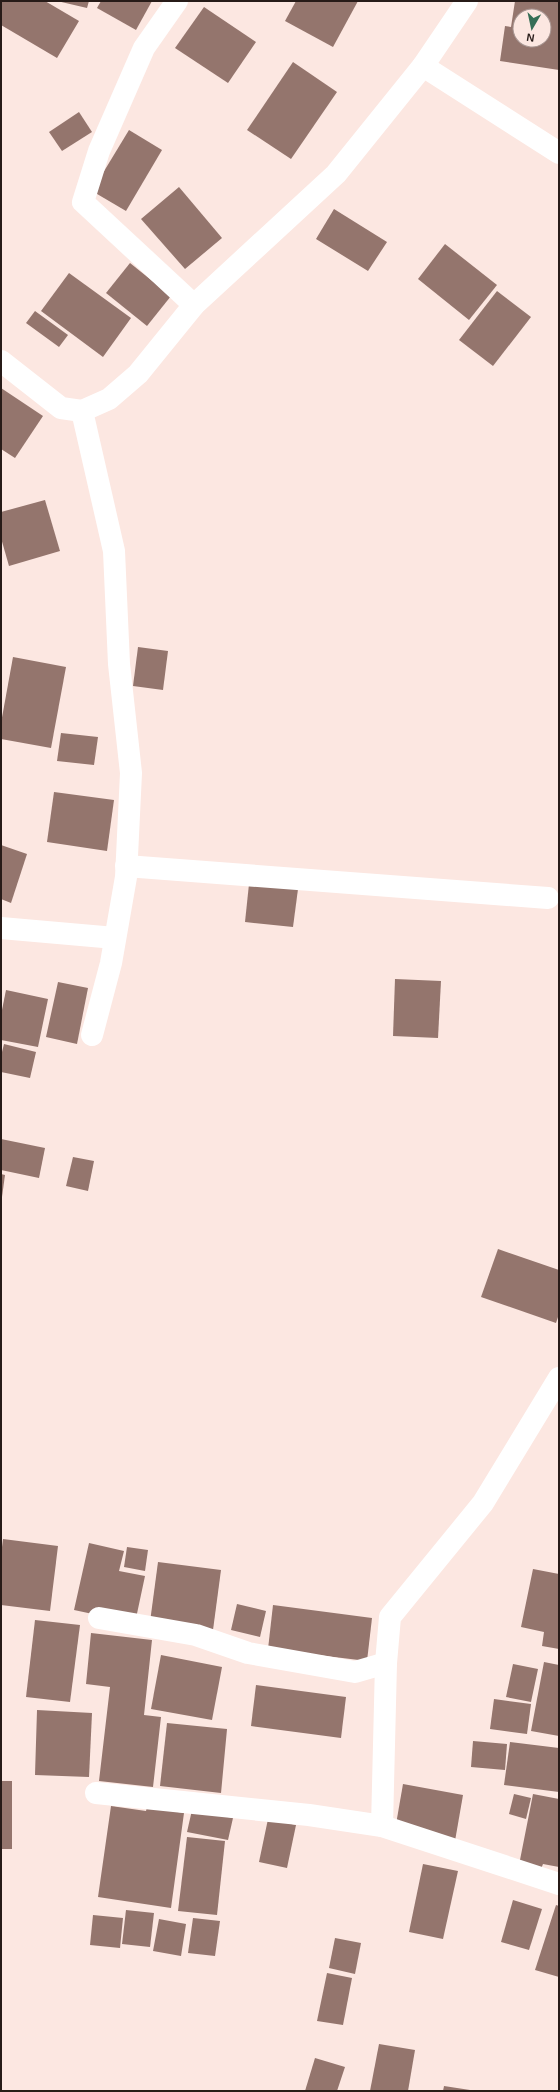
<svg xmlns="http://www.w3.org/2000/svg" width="560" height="2092" font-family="Helvetica,sans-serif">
<rect width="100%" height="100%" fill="#fce7e1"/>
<g fill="#94756d" fill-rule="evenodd">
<path d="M1,1H45L79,21L57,58L1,25Z"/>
<path d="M57,1H89L87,8Z"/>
<path d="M101,1H152L136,30L97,8Z"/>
<path d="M296,1H358L333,47L285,21Z"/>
<path d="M515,1H559V70L500,61L505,26L511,27ZM520,16H544V40H520Z"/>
<path d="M204,7L256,42L228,83L175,48Z"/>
<path d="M293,62L337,92L291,159L247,130Z"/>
<path d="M79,112L92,132L62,151L49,132Z"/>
<path d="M129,130L162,150L126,211L92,191Z"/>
<path d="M179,187L222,238L185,269L141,219Z"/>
<path d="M334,209L387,242L368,271L316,239Z"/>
<path d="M445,244L497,285L469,320L418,279Z"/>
<path d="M130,263L171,296L147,326L106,293Z"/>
<path d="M69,273L131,318L103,357L41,311Z"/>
<path d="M497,291L531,317L493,366L459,340Z"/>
<path d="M35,311L68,335L59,347L26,323Z"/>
<path d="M1,388L43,416L15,458L1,449Z"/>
<path d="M45,500L60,551L9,566L1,538V512Z"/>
<path d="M138,647L168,651L163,690L133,686Z"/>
<path d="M13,657L66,667L51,748L1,739V723Z"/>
<path d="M61,733L98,737L94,765L57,761Z"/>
<path d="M54,792L114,800L107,851L47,842Z"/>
<path d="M1,845L27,854L11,903L1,899Z"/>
<path d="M249,884L298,889L293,927L245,922Z"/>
<path d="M395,979L441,981L438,1038L393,1036Z"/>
<path d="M58,982L88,988L77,1044L46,1037Z"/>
<path d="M6,990L48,999L38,1047L1,1040V1015Z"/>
<path d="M4,1044L36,1052L30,1078L1,1072V1056Z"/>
<path d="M1,1139L45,1148L39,1178L1,1170Z"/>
<path d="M73,1157L94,1161L88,1191L66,1186Z"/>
<path d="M1,1174L5,1175L2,1197H1Z"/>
<path d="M498,1249L559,1270V1314L556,1323L481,1297Z"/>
<path d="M3,1539L58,1546L50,1611L1,1605V1555Z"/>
<path d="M89,1543L124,1551L119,1571L145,1576L135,1623L74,1610Z"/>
<path d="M127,1547L148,1550L145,1571L124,1567Z"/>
<path d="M158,1562L221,1570L213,1630L150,1622Z"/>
<path d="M533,1569L559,1574V1649L542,1646L544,1632L521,1627Z"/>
<path d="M237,1604L266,1611L260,1637L231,1630Z"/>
<path d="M273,1605L372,1618L367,1661L268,1649Z"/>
<path d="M35,1620L80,1625L70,1702L26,1697Z"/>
<path d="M91,1633L152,1640L144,1715L161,1717L153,1787L99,1781L110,1687L86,1684Z"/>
<path d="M161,1655L222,1667L212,1720L151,1709Z"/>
<path d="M544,1662L559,1665V1736L531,1731Z"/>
<path d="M513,1664L538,1669L531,1702L506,1697Z"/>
<path d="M256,1685L346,1697L341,1738L251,1726Z"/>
<path d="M494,1699L531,1704L527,1734L490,1729Z"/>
<path d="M37,1710L92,1713L89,1777L35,1775Z"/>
<path d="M167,1723L227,1729L221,1793L160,1786Z"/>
<path d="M473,1741L507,1744L505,1770L471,1767Z"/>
<path d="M510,1742L559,1748V1792L504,1785Z"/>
<rect x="1" y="1781" width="11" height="68"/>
<path d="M403,1784L463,1795L455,1841L395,1830Z"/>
<path d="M514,1794L531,1798L526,1819L509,1814Z"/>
<path d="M533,1794L559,1799V1867L543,1864L541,1869L519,1865Z"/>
<path d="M111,1806L146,1811L147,1807L184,1813L171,1908L98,1897Z"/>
<path d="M192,1810L233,1818L228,1840L187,1832Z"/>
<path d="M268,1819L296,1825L287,1868L259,1862Z"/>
<path d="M187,1837L225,1841L217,1915L178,1911Z"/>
<path d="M423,1864L458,1871L443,1939L409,1932Z"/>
<path d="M513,1900L542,1909L529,1950L501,1942Z"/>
<path d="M556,1905L559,1906V1977L535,1970Z"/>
<path d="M126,1910L154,1913L150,1947L122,1944Z"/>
<path d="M93,1915L123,1918L120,1948L90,1945Z"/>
<path d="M193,1918L220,1921L215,1956L188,1953Z"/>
<path d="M159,1919L186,1924L181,1956L153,1951Z"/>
<path d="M335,1938L361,1943L355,1974L329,1968Z"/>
<path d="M327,1973L352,1978L343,2025L317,2021Z"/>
<path d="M379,2044L415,2050L408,2091H370Z"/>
<path d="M315,2058L345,2067L337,2091H305Z"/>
<path d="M444,2086L470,2090V2091H443Z"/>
</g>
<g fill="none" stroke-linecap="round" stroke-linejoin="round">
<g stroke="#fff" stroke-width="22">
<path d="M177,1L144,48L99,151L83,202L194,305"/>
<path d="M423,66L559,153"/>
<path d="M1,361L61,408L82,411L109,399L138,374L194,305L336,174L423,66L467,1"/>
<path d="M82,411L114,551L119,664L131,773L126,877L111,963L92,1035"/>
<path d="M126,866L548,898"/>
<path d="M1,928L115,938"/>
<path d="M99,1618L196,1635L248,1653L355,1672L386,1663L382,1826"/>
<path d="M386,1663L390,1617L483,1503L559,1378"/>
<path d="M96,1793L309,1815L382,1826L559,1884"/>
</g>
</g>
<rect width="560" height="2092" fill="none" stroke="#271b18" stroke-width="4"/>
<g transform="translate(532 28) rotate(189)"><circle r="19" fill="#fce7e1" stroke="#a79591"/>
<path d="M0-3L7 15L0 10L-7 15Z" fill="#366e56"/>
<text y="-6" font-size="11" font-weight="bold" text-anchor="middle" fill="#271b18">N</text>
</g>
</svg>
